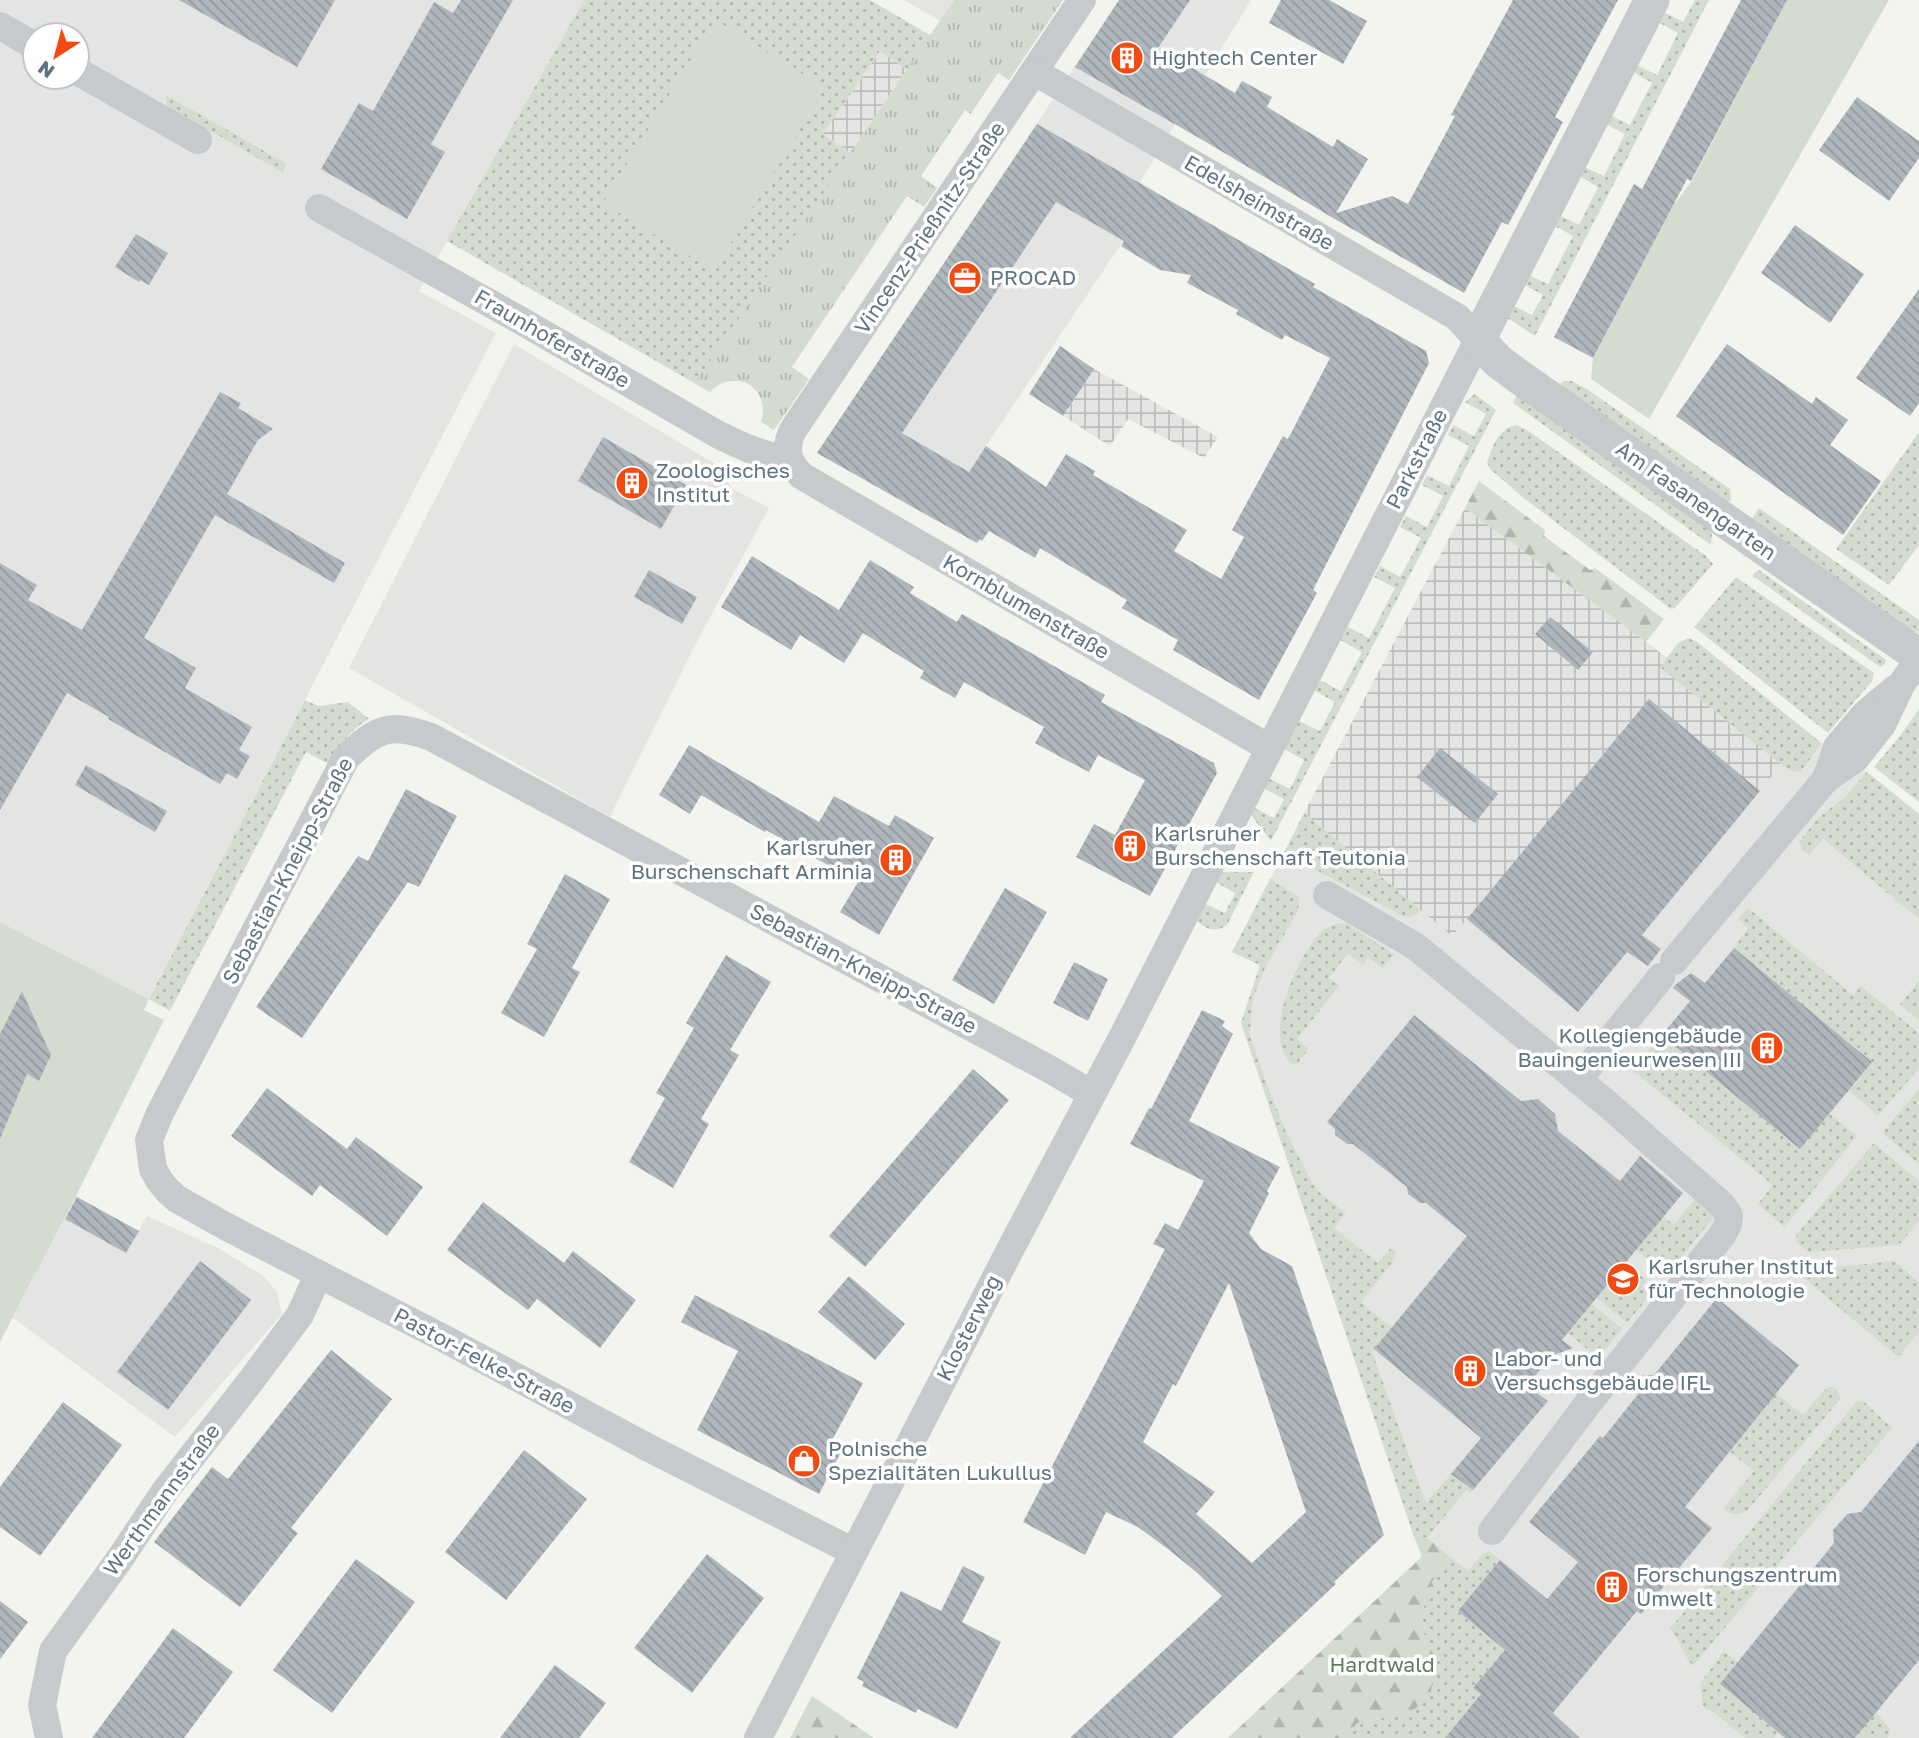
<svg xmlns="http://www.w3.org/2000/svg" width="1919" height="1738" font-family="'Golos Text',sans-serif">
<defs>
<pattern id="industrial-grid" width="8" height="8" patternUnits="userSpaceOnUse" patternTransform="scale(1.75)"><rect width="8" height="8" fill="#e4e5e3"/><path d="M0 4h8M4 0v8" fill="none" stroke="#bcbebd"/></pattern>
<pattern id="grass-dots" width="8" height="8" patternUnits="userSpaceOnUse" patternTransform="scale(1.75)"><rect width="8" height="8" fill="#d4dccf"/><path d="M2 2h.1M6 6h.1" fill="none" stroke="#afb7ad" stroke-width="1.8" stroke-linecap="round"/></pattern>
<pattern id="forest-firs" width="22" height="20" patternUnits="userSpaceOnUse" patternTransform="scale(1.75)"><rect width="22" height="20" fill="#d4dccf"/><path d="M5 1l3.5 6h-7zM16 11l3.5 6h-7z" fill="#afb7ad"/></pattern>
<pattern id="park-tufts" width="24" height="20" patternUnits="userSpaceOnUse" patternTransform="scale(1.75)"><rect width="24" height="20" fill="#d4dccf"/><path d="M3 7l-1-3M5 7V3M7 7l1-3M15 17l-1-3M17 17v-4M19 17l1-3" fill="none" stroke="#afb7ad"/></pattern>
<pattern id="building-back-hatch" width="6" height="6" patternUnits="userSpaceOnUse" patternTransform="scale(1.75)"><rect width="6" height="6" fill="#b0b7bc"/><path d="M-1 5l2 2M0 0l6 6M5-1l2 2" fill="none" stroke="#93999e"/></pattern>
</defs>
<rect width="100%" height="100%" fill="#f4f4ef"/>
<g fill="#e4e5e3" fill-rule="evenodd">
<path d="M0,0H584L419,291L496,333L149,999L0,922ZM35,35H77V77H35Z"/>
<path d="M904,0H954L940,21Z"/>
<path d="M1119,0H1251L1140,182L1156,192L936,521L817,453Z"/>
<path d="M514,344L714,463L733,489L769,508L695,645L610,817L349,668Z"/>
<path d="M1465,508L1657,650L1789,754L1819,741L1867,772L1919,814V1738H1228L1422,1556L1241,1023L1260,965L1232,952Z"/>
<path d="M76,1196L138,1231L147,1216L218,1248L264,1276L277,1292L282,1314L175,1437L13,1318Z"/>
</g>
<g fill="url(#industrial-grid)">
<path d="M880,51L907,69L850,153L823,134Z"/>
<path d="M1094,369L1218,437L1204,458L1128,419L1110,446L1063,416Z"/>
<path d="M1465,508L1657,650L1789,755L1578,1011L1467,919L1452,936L1304,813Z"/>
</g>
<g fill="url(#grass-dots)" fill-rule="evenodd">
<path d="M584,0H870L930,35L931,33L945,41L745,382C731,379 720,381 710,392L447,241ZM880,51L907,70L850,153L823,134Z"/>
<path d="M1695,0H1709L1535,336L1506,317L1512,305L1532,315L1543,295L1523,284L1528,275L1548,284L1573,236L1553,225L1559,215L1579,225L1598,187L1579,176L1584,167L1604,176L1625,134L1606,124L1610,115L1630,125L1652,83L1633,72L1636,65L1657,75L1678,33L1658,22L1664,12L1683,22Z"/>
<path d="M166,95L287,164L282,172L167,106Z"/>
<path d="M1564,381H1571L1587,389L1730,489L1731,500L1728,502L1562,386L1561,383Z"/>
<path d="M1518,393L1708,528L1712,534L1711,545L1513,403Z"/>
<path d="M1475,394L1496,410L1271,841L1250,814L1253,807L1274,818L1284,799L1263,788L1268,778L1290,789L1304,760L1284,749L1299,721L1320,731L1335,702L1314,690L1320,680L1341,691L1362,652L1340,640L1348,627L1369,638L1395,588L1374,577L1380,566L1400,577L1421,538L1400,527L1406,516L1427,527L1443,496L1422,485L1427,475L1449,486L1469,446L1448,435L1453,425L1474,436L1486,414L1465,402Z"/>
<path d="M1516,425L1527,430L1706,556L1713,564L1675,608L1671,609L1525,499L1490,469L1487,462C1493,446 1498,429 1516,425Z"/>
<path d="M1919,432V545L1889,585L1836,549Z"/>
<path d="M1759,508L1919,620V633L1910,630L1752,519Z"/>
<path d="M1759,570L1882,657L1886,660L1885,664L1880,667L1753,576L1754,573Z"/>
<path d="M1736,577L1874,673L1872,681L1828,733L1694,627Z"/>
<path d="M1688,638L1696,641L1819,741L1820,746L1800,772L1792,771L1778,762L1660,667L1678,643Z"/>
<path d="M305,700L318,706L348,702L369,719C350,729 340,746 329,764L306,752L170,1011L149,999Z"/>
<path d="M1919,709V802L1874,767L1900,736Z"/>
<path d="M1867,772L1919,814V919L1823,839L1809,855L1803,850L1799,842L1818,818L1845,797Z"/>
<path d="M1304,813L1421,910L1410,917L1401,915L1284,853Z"/>
<path d="M1219,872H1254L1227,925C1215,934 1204,928 1195,919L1203,903L1225,913L1235,893L1214,881Z"/>
<path d="M1270,879L1297,896L1299,899L1298,911L1265,968L1254,996L1251,1014L1250,1035L1265,1079L1286,1132L1309,1177L1319,1192L1346,1213L1334,1228L1378,1263L1391,1248L1395,1251V1257L1393,1262L1361,1302L1392,1328L1372,1352L1426,1503L1451,1474L1473,1488L1471,1494L1466,1490L1427,1538L1413,1534L1241,1023L1260,965L1232,952Z"/>
<path d="M1748,908L1853,995L1861,986L1919,1033V1068L1878,1116L1849,1090L1872,1062L1734,948L1748,928L1738,919Z"/>
<path d="M1338,923L1347,924L1394,954L1383,968L1368,957L1363,965L1348,953L1329,978L1339,986L1297,1039L1308,1049L1298,1063L1294,1065C1259,1041 1297,958 1319,934C1324,928 1331,926 1338,923Z"/>
<path d="M1919,981V1020L1900,1004Z"/>
<path d="M1662,1035L1800,1149L1829,1113L1857,1136L1784,1227L1758,1204L1773,1185L1631,1069Z"/>
<path d="M1919,1089V1100L1917,1103L1919,1105V1164L1882,1133Z"/>
<path d="M1874,1143L1919,1181V1221L1899,1245L1808,1252L1796,1242V1235Z"/>
<path d="M1695,1199L1713,1214L1712,1219L1672,1269L1663,1261L1658,1268L1636,1250L1663,1216L1674,1225Z"/>
<path d="M1461,1245L1576,1324L1592,1304L1622,1329L1598,1358Z"/>
<path d="M1894,1261L1919,1282V1332L1898,1357L1799,1274L1808,1270Z"/>
<path d="M1625,1263L1647,1281L1642,1287L1651,1294L1627,1323L1597,1298Z"/>
<path d="M1830,1386L1836,1389L1841,1398L1748,1510C1739,1516 1732,1516 1723,1509L1754,1471L1729,1451L1776,1393L1803,1415L1826,1388Z"/>
<path d="M1859,1401H1863L1892,1428L1693,1666C1683,1655 1681,1641 1670,1629L1855,1403Z"/>
<path d="M1489,1551L1500,1560L1458,1611L1512,1656L1495,1661L1474,1688L1481,1694L1445,1738H1345L1357,1723L1407,1713L1436,1660L1422,1629L1425,1597L1436,1574L1449,1556L1468,1571L1482,1554Z"/>
<path d="M1725,1652L1738,1662L1720,1685L1779,1732L1774,1738H1745L1710,1709L1707,1710L1703,1705L1700,1684L1722,1653Z"/>
<path d="M1876,1712L1890,1729L1888,1738H1855Z"/>
</g>
<g fill="url(#forest-firs)">
<path d="M1479,481L1545,530L1544,536L1590,570L1595,568L1664,619L1646,642L1465,508Z"/>
<path d="M1413,1534L1427,1538L1449,1556L1436,1574L1425,1597L1422,1629L1436,1660L1431,1691L1419,1706L1407,1713L1357,1723L1345,1738H1228L1422,1557Z"/>
<path d="M812,1696L874,1738H790Z"/>
</g>
<path fill="url(#park-tufts)" d="M954,0H1063L1009,80L998,73L971,114L965,110L921,176L937,188L924,207L907,196L792,367L809,379L774,430L761,422C772,388 734,365 710,392L695,383Z"/>
<g fill="#d4dccf">
<path d="M1787,0H1889L1649,419L1591,379L1593,358L1673,206L1692,181Z"/>
<path d="M715,20L825,88L714,271L603,203Z"/>
<path d="M0,922L149,999L144,1010L164,1020L76,1196L0,1342Z"/>
</g>
<g fill="url(#building-back-hatch)" fill-rule="evenodd">
<path d="M179,0H335L297,67Z"/>
<path d="M461,0H513L431,144L445,152L407,219L321,169L359,103L373,111L434,2L453,13Z"/>
<path d="M1119,0H1190L1158,48L1235,93L1242,81L1272,97L1267,107L1333,147L1337,139L1368,159L1336,213L1392,196L1408,204L1455,116L1451,115L1513,0H1618L1555,117L1563,122L1508,225L1502,222L1464,293L1333,218L1206,142L1075,67Z"/>
<path d="M1281,0H1329L1367,21L1343,64L1269,23Z"/>
<path d="M1741,0H1787L1691,181L1687,179L1593,358L1554,337L1634,184L1642,189Z"/>
<path d="M1857,97L1919,141V158L1889,201L1819,150Z"/>
<path d="M1037,124L1315,284L1313,287L1426,351L1429,363L1313,590L1317,593L1259,700L1173,650L1178,640L1122,608L1127,600L1040,548L1035,558L989,531L982,541L980,539L977,543L817,453ZM1056,202L1124,241L1121,246L1160,270L1191,275L1187,283L1238,310L1236,314L1282,340L1285,335L1330,358L1288,439L1283,436L1232,530L1244,537L1221,579L1174,551L1187,530L1093,475L1095,471L1066,454L1046,487L986,446L969,472L902,433Z"/>
<path d="M1795,225L1864,274L1830,323L1761,273Z"/>
<path d="M136,234L168,253L149,285L140,280L139,282L115,267Z"/>
<path d="M1919,289V403L1910,416L1856,378Z"/>
<path d="M1727,344L1812,404L1816,397L1848,420L1830,445L1881,481L1843,535L1676,416Z"/>
<path d="M1060,346L1094,369L1063,416L1029,394Z"/>
<path d="M220,392L241,403L238,408L273,429L258,440L227,494L345,563L334,583L215,515L144,638L196,668L185,688L252,727L239,750L250,756L237,779L227,773L220,784L108,719L109,717L67,693L0,810V563L37,585L28,600L82,630Z"/>
<path d="M603,437L686,485L661,529L578,481Z"/>
<path d="M752,556L839,610L870,560L914,587L910,593L957,622L962,614L1105,695L1101,702L1214,763L1217,773L1150,896L1076,857L1094,824L1115,835L1145,780L1098,755L1089,772L1066,760L1035,743L1044,727L964,682L955,698L920,678L924,671L863,633L844,663L800,635L791,650L721,607Z"/>
<path d="M649,570L697,597L682,624L634,597Z"/>
<path d="M1550,617L1593,652L1578,670L1535,634Z"/>
<path d="M1649,699L1760,791L1642,935L1661,949L1648,966L1627,952L1578,1012L1467,919Z"/>
<path d="M689,745L819,822L834,796L889,826L895,815L934,838L879,935L840,912L858,882L766,830L765,832L701,795L690,814L659,795Z"/>
<path d="M1440,748L1498,794L1475,823L1417,777Z"/>
<path d="M86,765L167,811L155,832L75,785Z"/>
<path d="M406,789L457,816L419,887L408,882L302,1038L256,1007L358,856L368,861Z"/>
<path d="M565,874L610,899L572,968L580,972L544,1037L501,1013L537,949L527,944Z"/>
<path d="M1005,888L1047,912L994,1004L952,980Z"/>
<path d="M1734,948L1872,1062L1800,1149L1662,1035L1690,1001L1673,988L1675,985L1691,973L1705,983Z"/>
<path d="M726,955L771,982L730,1050L739,1055L701,1119L709,1124L673,1188L629,1162L665,1098L656,1093L694,1028L686,1023Z"/>
<path d="M1074,962L1108,979L1088,1021L1053,1003Z"/>
<path d="M22,991L51,1055L39,1081L27,1074L0,1139V1034Z"/>
<path d="M1202,1010L1225,1021L1222,1026L1233,1034L1189,1121L1280,1167L1267,1191L1269,1193L1249,1233L1261,1249L1292,1266L1384,1535L1334,1582L1336,1584L1172,1738H1070L1222,1596L1195,1571L1168,1549L1138,1527L1106,1512L1085,1555L1023,1522L1165,1249L1153,1244L1165,1223L1178,1230L1204,1181L1130,1144L1149,1108L1151,1109ZM1229,1283L1306,1512L1252,1563L1196,1514L1215,1492L1143,1442L1173,1384L1176,1386Z"/>
<path d="M1414,1015L1521,1101L1538,1099L1555,1114L1558,1131L1620,1181L1640,1156L1683,1193L1562,1340L1573,1348L1551,1356L1527,1386L1548,1401L1473,1490L1451,1474L1481,1438L1374,1349L1467,1236L1426,1203H1420L1408,1194L1407,1187L1353,1144H1347L1335,1135V1129L1327,1122Z"/>
<path d="M973,1069L1009,1100L865,1267L829,1236Z"/>
<path d="M267,1088L347,1149L356,1137L423,1187L387,1236L320,1185L312,1196L231,1136Z"/>
<path d="M77,1197L139,1231L126,1253L65,1219Z"/>
<path d="M483,1202L564,1263L573,1251L636,1300L600,1348L537,1299L528,1310L447,1250Z"/>
<path d="M200,1261L251,1300L168,1410L117,1372Z"/>
<path d="M849,1276L905,1324L875,1360L818,1312Z"/>
<path d="M695,1295L863,1383L829,1446L841,1452L819,1494L697,1430L738,1351L681,1322Z"/>
<path d="M1717,1298L1799,1365L1685,1507L1712,1528L1641,1614L1637,1611L1553,1713L1580,1738H1445L1481,1694L1473,1688L1505,1650L1458,1611L1500,1560L1547,1599L1578,1562L1529,1522L1600,1436L1603,1438L1639,1393L1634,1376L1654,1375Z"/>
<path d="M331,1350L392,1399L291,1528L298,1533L240,1607L154,1542L212,1467L228,1479Z"/>
<path d="M63,1402L122,1445L40,1556L0,1527V1487Z"/>
<path d="M1919,1441V1660L1855,1738H1785L1720,1684L1834,1543L1833,1530L1844,1518L1847,1514L1861,1512Z"/>
<path d="M524,1450L587,1499L506,1600L445,1552Z"/>
<path d="M707,1554L764,1598L692,1693L634,1648Z"/>
<path d="M356,1559L415,1602L332,1713L273,1670Z"/>
<path d="M963,1566L985,1577L962,1622L1001,1642L957,1729L918,1709L916,1713L862,1686L864,1682L857,1678L901,1591L941,1611Z"/>
<path d="M0,1601L28,1622L0,1659Z"/>
<path d="M173,1628L233,1672L184,1738H92Z"/>
<path d="M555,1665L606,1703L579,1738H500Z"/>
</g>
<g fill="none" stroke-linecap="round" stroke-linejoin="round">
<g stroke="#c7cacd" stroke-width="28">
<path d="M1082,0L793,430C784,448 787,462 802,476L1269,748"/>
<path d="M0,26L35,46"/>
<path d="M77,71L198,140"/>
<path d="M319,208L518,319L717,434C741,446 762,456 788,459"/>
<path d="M1826,779L1837,747L1865,714L1895,689"/>
<path d="M1327,895L1415,946L1605,1102L1722,1205L1729,1215L1728,1224L1723,1234L1586,1406L1492,1531"/>
<path d="M1674,961L1826,779L1855,759L1882,725L1901,685L1919,659"/>
<path d="M1578,1080L1661,977"/>
<path d="M854,1552L647,1447L443,1338L227,1227L177,1199L168,1191L159,1180L153,1169L149,1140L160,1113L346,758C376,728 391,722 431,737L1051,1070L1092,1094"/>
<path d="M49,1738L42,1705L53,1651L119,1560L165,1491L253,1378L300,1315L318,1275"/>
<path d="M758,1738L1011,1248L1124,1034L1478,340L1457,317L1035,72"/>
</g>
<path stroke="#c7cacd" stroke-width="35" d="M1652,0L1478,340L1499,362L1518,376L1919,656"/>
</g>
<defs>
<symbol id="building-disc" viewBox="-11 -11 22 22"><circle r="9.5" fill="#f4490f" stroke="#fff"/><path d="M-4-6H4V6H1V3H-1V6H-4ZM-2.5-4.3h1.7v1.8h-1.7ZM.8-4.3h1.7v1.8H.8ZM-2.5-1h1.7V.8h-1.7ZM.8-1h1.7V.8H.8Z" fill="#fff"/></symbol>
<symbol id="office-disc" viewBox="-11 -11 22 22"><circle r="9.5" fill="#f4490f" stroke="#fff"/><path d="M-6-3h4V-5.5h4V-3h4V5H-6ZM-1-4.5V-3h2v-1.5ZM-6 0V1H6V0Z" fill="#fff"/></symbol>
<symbol id="university-disc" viewBox="-11 -11 22 22"><circle r="9.5" fill="#f4490f" stroke="#fff"/><path d="M0-5L7-2L0 1L-7-2ZM-4 1L0 2.5L4 1V4Q0 6-4 4Z" fill="#fff"/></symbol>
<symbol id="shop-disc" viewBox="-11 -11 22 22"><circle r="9.5" fill="#f4490f" stroke="#fff"/><path d="M-5-2.5h2.3a2.7 3.5 0 0 1 5.4 0H5L5.5 6h-11ZM-1.5-2.5h3a1.5 2.3 0 0 0-3 0Z" fill="#fff"/></symbol>
</defs>
<g fill-rule="evenodd">
<use href="#building-disc" x="1108" y="39" width="38" height="38"/>
<use href="#office-disc" x="946" y="259" width="38" height="38"/>
<use href="#building-disc" x="613" y="464" width="38" height="38"/>
<use href="#building-disc" x="1111" y="827" width="38" height="38"/>
<use href="#building-disc" x="877" y="841" width="38" height="38"/>
<use href="#building-disc" x="1748" y="1029" width="38" height="38"/>
<use href="#university-disc" x="1604" y="1260" width="38" height="38"/>
<use href="#building-disc" x="1451" y="1352" width="38" height="38"/>
<use href="#shop-disc" x="785" y="1442" width="38" height="38"/>
<use href="#building-disc" x="1593" y="1568" width="38" height="38"/>
</g>
<g text-anchor="middle" stroke-width="7" stroke-linejoin="round" paint-order="stroke">
<g font-size="21" fill="#607383" stroke="#fff" text-anchor="start">
<text x="1152" y="65">Hightech Center</text>
<text x="990" y="285">PROCAD</text>
<text x="656" y="478">Zoologisches<tspan x="656" dy="24">Institut</tspan></text>
<text x="1154" y="841">Karlsruher<tspan x="1154" dy="24">Burschenschaft Teutonia</tspan></text>
<text x="872" y="855" text-anchor="end">Karlsruher<tspan x="872" dy="24">Burschenschaft Arminia</tspan></text>
<text x="1742" y="1043" text-anchor="end">Kollegiengebäude<tspan x="1742" dy="24">Bauingenieurwesen III</tspan></text>
<text x="1648" y="1274">Karlsruher Institut<tspan x="1648" dy="24">für Technologie</tspan></text>
<text x="1494" y="1366">Labor- und<tspan x="1494" dy="24">Versuchsgebäude IFL</tspan></text>
<text x="828" y="1456">Polnische<tspan x="828" dy="24">Spezialitäten Lukullus</tspan></text>
<text x="1636" y="1582">Forschungszentrum<tspan x="1636" dy="24">Umwelt</tspan></text>
</g>
<g font-size="21" fill="#607383" stroke="#fff">
<text transform="translate(1259 203) rotate(30)" y="7">Edelsheimstraße</text>
<text transform="translate(930 228) rotate(-56)" y="7">Vincenz-Prießnitz-Straße</text>
<text transform="translate(552 339) rotate(30)" y="7">Fraunhoferstraße</text>
<text transform="translate(1417 459) rotate(-63)" y="7">Parkstraße</text>
<text transform="translate(1696 501) rotate(35)" y="7">Am Fasanengarten</text>
<text transform="translate(1026 607) rotate(30)" y="7">Kornblumenstraße</text>
<text transform="translate(288 871) rotate(-62)" y="7">Sebastian-Kneipp-Straße</text>
<text transform="translate(863 969) rotate(28)" y="7">Sebastian-Kneipp-Straße</text>
<text transform="translate(969 1328) rotate(-63)" y="7">Klosterweg</text>
<text transform="translate(484 1361) rotate(28)" y="7">Pastor-Felke-Straße</text>
<text transform="translate(162 1500) rotate(-54)" y="7">Werthmannstraße</text>
</g>
<g font-size="21" fill="#647a5f" stroke="#fff">
<text x="1382" y="1672">Hardtwald</text>
</g>
</g>
<g transform="translate(56 56) rotate(216)"><circle r="33" fill="#ffffff" stroke="#bfc7cd" stroke-width="2"/>
<path d="M0-5L12 26L0 18L-12 26Z" fill="#f4490f"/>
<text y="-10" font-size="19" font-weight="bold" text-anchor="middle" fill="#607383">N</text>
</g>
</svg>
